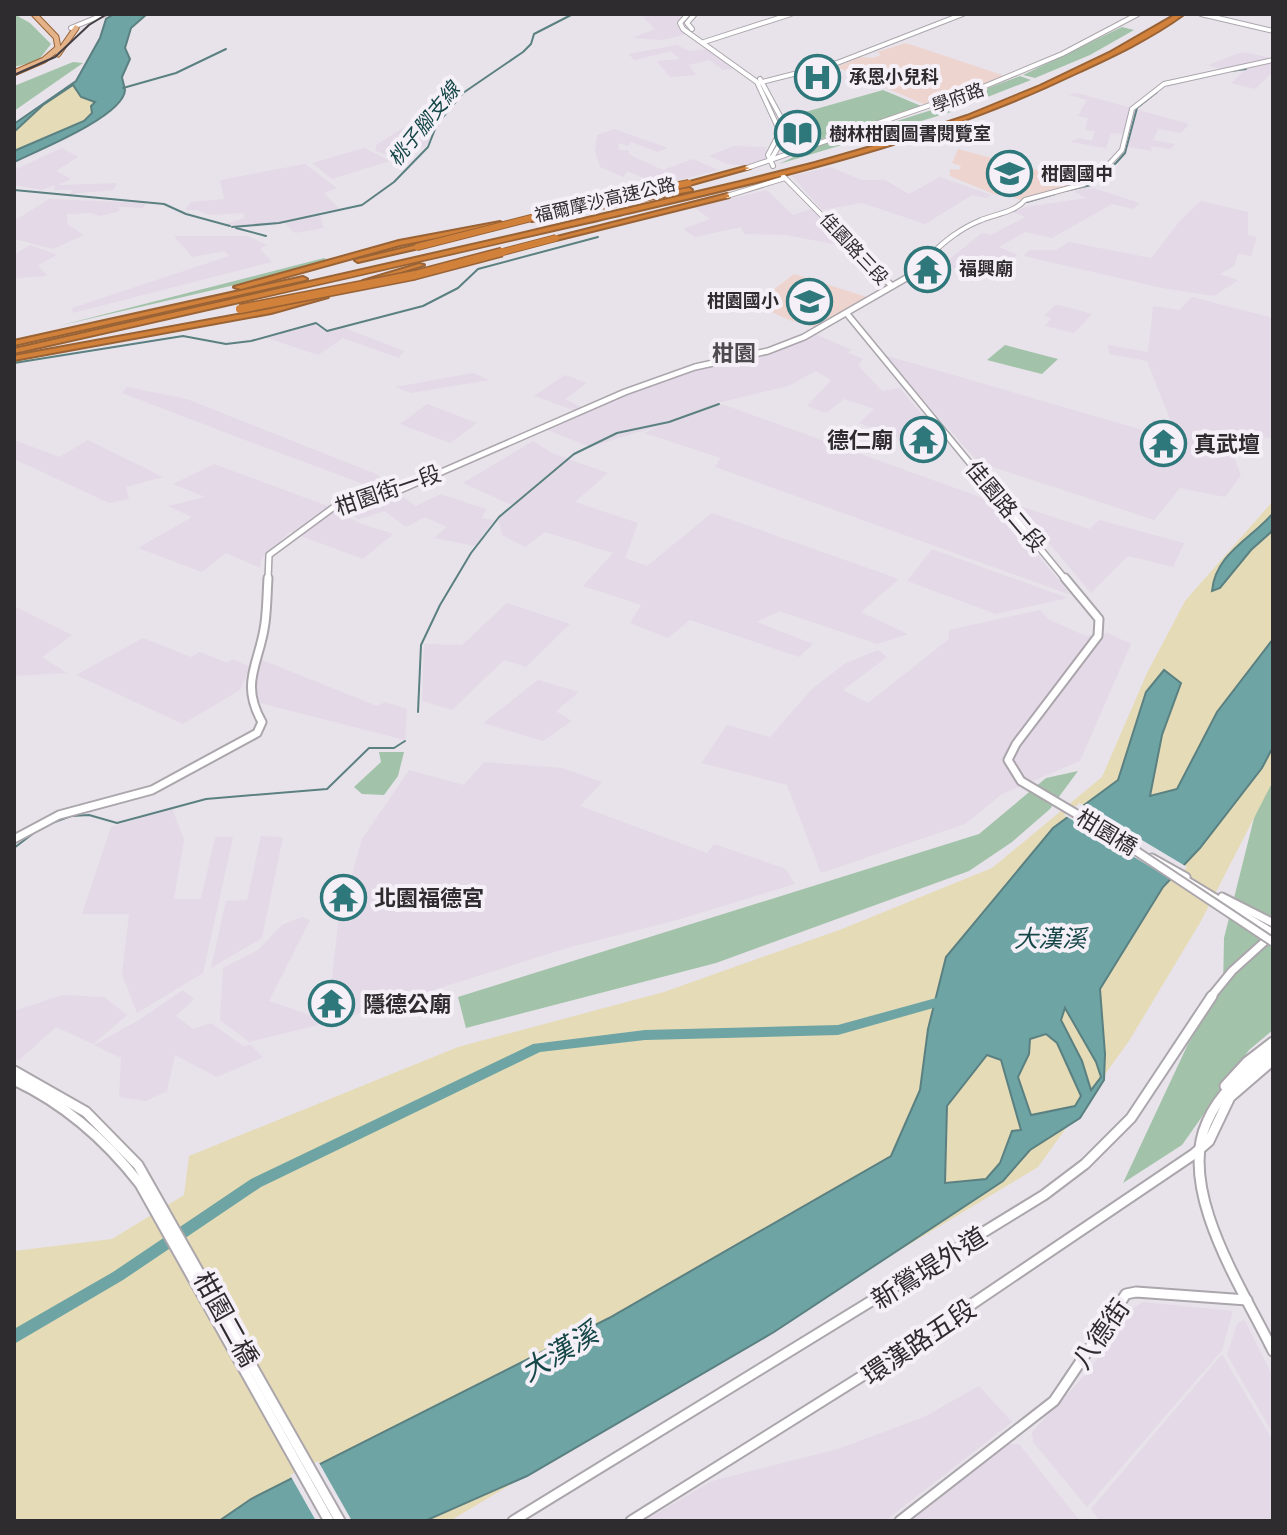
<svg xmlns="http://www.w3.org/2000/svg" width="1287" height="1535" font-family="'Source Sans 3','Noto Sans TC',sans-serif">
<rect width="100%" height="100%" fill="#e8e3ea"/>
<g fill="#e4d9e7">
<path d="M655,14H681L683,15L676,24L687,34L662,40L632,38L655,29L643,17Z"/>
<path d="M677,45L689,51L708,49L735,68L723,70L709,60L689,65L696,75L670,77L657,61L680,59L671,51L635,60L628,54Z"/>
<path d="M1242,52L1273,58V72L1255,89L1231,83L1245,70H1223L1208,65Z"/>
<path d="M1077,93L1189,124L1181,133L1158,129L1153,140L1175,144L1170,149L1151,146L1152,151L1124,146L1123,134L1111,133L1106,148L1070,142L1079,138L1092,141L1095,131L1085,130L1088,118L1078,116L1087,100L1069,95Z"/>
<path d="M444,102L454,103L426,146L398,159L376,151V145Z"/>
<path d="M614,129L668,148L658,152L631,142L628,146L618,143L619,150H628L630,155L663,170L693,159L718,170L660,185L627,171L623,177L600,167L595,151L597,135Z"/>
<path d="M734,146L766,147L765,162L750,166L727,164L709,156Z"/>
<path d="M62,148L78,157L56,171L71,179L58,185L117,183L113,190L70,194L72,190H54V185L42,190L14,185V170Z"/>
<path d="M364,148L390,161L332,179L312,163Z"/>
<path d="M305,164L337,188L324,193L340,209L319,212L324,228L295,233L284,222L237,228L225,224L245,218L244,213L209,215L198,210H185L191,202L224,199L220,180Z"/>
<path d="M830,167L862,180H885L909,194L940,177L991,195L986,198L972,195L925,224L862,203L822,210L792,176Z"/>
<path d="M1087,186L1140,203L1133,209L1112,204L1052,238L1025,232L999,247L1018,255L977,274L942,265L982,233L991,235L1025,217L1013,212L1026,207L1086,198L1074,192Z"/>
<path d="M767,190L793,215L811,209L849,247L786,235L744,234L741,227L695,237L683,229L710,219L694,207Z"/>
<path d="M49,199L146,203L143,208L118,207L120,211L100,216L91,213L67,214V224L84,235L53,249L14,239V221Z"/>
<path d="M1201,201L1248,212V235L1257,237L1251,256L1238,254L1234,266L1220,274L1238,280L1214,296L1162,288L1024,256L1029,250H1056L1069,242L1151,258L1180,221Z"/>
<path d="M174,236H248L267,245L260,249L272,262L73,313L72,308L229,256L224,251L192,257Z"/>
<path d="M30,245L57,255L38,265L47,276L14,278V255Z"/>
<path d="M1192,297L1273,318V430L1271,438L1202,431L1232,453L1241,475L1225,497L1180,488L1154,520L978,462L884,355L1146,431L1153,420L1171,422L1147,361L1109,354L1108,345L1148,352L1153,306L1179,310Z"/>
<path d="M1059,305L1092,314L1074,333L1045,326L1051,318L1044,316L1054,306Z"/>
<path d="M313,324L325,331L342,327L404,351L399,358L343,338L318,355L264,337Z"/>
<path d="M815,334L852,350L848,353L863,359L858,365L882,391L900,388L924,417L907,441L859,423L874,409L844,399L826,413L807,406L831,380L816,371L788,386L718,403L682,418L722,404L994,502L1071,595L715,467L721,458L644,433L662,425L590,447L545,429L650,384L692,371L770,353Z"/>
<path d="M473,373L490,380L411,393L395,387Z"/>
<path d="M565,375L587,383L565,399L583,408L576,411L534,396Z"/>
<path d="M127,387L187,399L376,474L391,485L382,491L245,440L122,393Z"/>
<path d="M427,404L477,423L450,443L400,424Z"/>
<path d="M14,440L59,457L88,440L163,477L126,487L129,499L109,503L14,459Z"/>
<path d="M533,441L552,453L608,473L575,502L638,523L625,558L647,566L712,513L899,579L861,612L908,634L877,644L779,611L757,622L813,644L799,657L690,620L668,638L630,623L641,605L583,586L613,553L545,532L525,547L502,535L498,518L514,506L463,483Z"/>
<path d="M214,464L328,506L359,523L393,534L363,559L290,532L262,558L260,568L226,553L202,572L138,548L192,517L168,506L205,497L173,484Z"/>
<path d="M398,494L416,506L441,494L486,509L482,518L494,520L475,546L434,538L447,527L425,517L406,527L385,511L359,519L336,507Z"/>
<path d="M1017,505L1090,529L1099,520L1184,543L1173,567L1128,556L1091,593Z"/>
<path d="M932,549L1068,598L996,614L907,581Z"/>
<path d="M507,603L570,624L526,667L504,660L452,710L422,701L424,644L462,645Z"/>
<path d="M14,606L72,635L42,657L67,673L14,676Z"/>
<path d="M1040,610L1050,620L1086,636L1108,633L1131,644L1080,761L1002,794L965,824L821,873L787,785L701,763L727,725L770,737L812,689L846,663L878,650L887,657L843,690L868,703L949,639V630Z"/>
<path d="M143,638L191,657L200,652L227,663L233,659L250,667L240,690L183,724L76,675Z"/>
<path d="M262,660L377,706L385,702L407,709L405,740L256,702L253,685Z"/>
<path d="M538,680L579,692L556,711L572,721L543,741L483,723Z"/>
<path d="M484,762L562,768L602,782L580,806L707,853L714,844L786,869L795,884L677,920L567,948L344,1018L339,997L330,996L338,924L362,839L409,770L464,785Z"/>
<path d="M172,808L184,840L174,899H201L215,837H233L203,973L137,1013L122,974L129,914H82L111,827Z"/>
<path d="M261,836L283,837L262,938L211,968L226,901L247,900Z"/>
<path d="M302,917L310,920L269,1001L316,1017L318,1025L249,1042L220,1020L223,968L258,950L282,925Z"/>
<path d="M183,990L194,999L176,1016L193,1029L211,1023L243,1046L251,1045L263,1057L217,1077L175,1055L167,1091L146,1101L119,1097L121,1058L94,1045L139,1020Z"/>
<path d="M62,995L104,997L127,1015L93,1044L56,1027L19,1060L14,1058V1011Z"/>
<path d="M1143,1302L1233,1311L1222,1350L1087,1507L1033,1442L1032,1432L1088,1372L1132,1309Z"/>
<path d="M1244,1319L1273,1377V1434L1227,1355L1237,1324Z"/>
<path d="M1222,1354L1273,1441L1271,1506L1273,1521H1100L1091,1509Z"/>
<path d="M979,1386L1012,1422L885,1521H644L712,1481L838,1449L924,1417Z"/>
<path d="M1008,1444H1019L1080,1521H911Z"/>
</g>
<g fill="#eed4cf">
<path d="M906,43L1002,75V79L926,105L837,67L860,57L873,58L881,55L877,52Z"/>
<path d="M958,149L1041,171H1070L1074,172L1064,179L1080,183L1020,200L1002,192L996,195L950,176V169L959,170L961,166L952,163Z"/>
<path d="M794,274L867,297L818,328L789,320L755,304Z"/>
</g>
<g fill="#a2c3a9">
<path d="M14,14L30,23L51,44L38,61L14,67Z"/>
<path d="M1122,27L1134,30L1090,55L1035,78L1023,75Z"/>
<path d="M73,62L83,63L14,111V86Z"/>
<path d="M1020,76L1031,80L952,111L941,106Z"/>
<path d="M883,90L926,108L795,147L785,146L789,131L784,118Z"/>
<path d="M938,108L951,112L779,164L814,147Z"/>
<path d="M324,258L327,260L252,281L58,326Z"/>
<path d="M1005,345L1058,359L1042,374L987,360Z"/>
<path d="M379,752H404L398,776L384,795L362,794L354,787L381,762Z"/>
<path d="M1273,765V1030L1249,1050L1182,1145L1123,1183L1188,1044L1223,988L1224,938L1254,818Z"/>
<path d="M1078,771L1050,809L1012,842L969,871L716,963L466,1028L458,997L979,834L1046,778Z"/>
</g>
<g fill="#e5dbb6">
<path d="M75,85L95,102L92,113L84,121L14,151V132L43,105Z"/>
<path d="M1273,501V781L1201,921L1129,1041L1038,1167L450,1521H14V1251L112,1239L184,1195L189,1156L458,1047L664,992L842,929L992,868L1102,777L1147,673L1185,601Z"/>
</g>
<g fill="#6ea4a4" stroke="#5b8081" stroke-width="2" fill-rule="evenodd">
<path d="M114,14H147L131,28L125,48L130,59L122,77C122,78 125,89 125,90C124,116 37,151 14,162V151L84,121L92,113L91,106L95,102L81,97L73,85L43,105L14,132V124L76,81L100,38L106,19Z"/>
<path d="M1273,513V529L1270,533L1251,550L1220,588L1212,591C1215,554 1251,539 1273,513Z"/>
<path d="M1273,639V747L1262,768L1200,848L1163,887L1100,989L1105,1054L1104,1080L1080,1118L1030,1150L1003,1181L774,1332L527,1476L425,1521H219L251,1499L609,1318L891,1156L920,1090L928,1029L946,957L1053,828L1118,780L1146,692L1164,670L1181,683L1162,735L1150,796L1177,789L1217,712ZM1065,1008L1096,1062L1101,1077L1091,1090L1082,1061L1061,1020ZM1046,1034L1057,1043L1081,1096L1075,1106L1031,1115L1018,1077L1029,1054L1030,1039ZM987,1055L1001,1060L1021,1130L1012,1131L1000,1163L986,1179L945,1183L947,1106Z"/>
</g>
<g fill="#e8e3ea">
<path d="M1080,803L1187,867L1174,881L1064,815Z"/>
<path d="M318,1461L352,1521H316L290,1475Z"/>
</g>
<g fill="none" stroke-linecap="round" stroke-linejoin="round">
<g stroke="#5b8081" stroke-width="2">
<path d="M1231,71L1246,69"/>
<path d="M123,88L176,73L226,49"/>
<path d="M14,190L164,204L186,214L230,226"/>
<path d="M1065,191L1091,185L1116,163L1125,153L1137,108L1157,92"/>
<path d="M1027,202L1055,194"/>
<path d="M232,227L279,223L362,205L394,182L428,147L437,124L463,93L523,52L531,44L534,34L573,14"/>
<path d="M236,228L266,236"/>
<path d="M14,363L183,336L226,344L251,341L316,323L327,331L423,306L458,288L478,269L598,237"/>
<path d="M418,712L421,645L440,605L471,553L499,517L574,454L617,433L669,422L719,404"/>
<path d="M52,823L71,816L89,815L117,823L206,799L327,789L369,748H394L405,741"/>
<path d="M14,848L39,829"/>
<path d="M14,964V986"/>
</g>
<path fill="#6ea4a4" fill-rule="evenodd" d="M947,995L951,997L953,1000L951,1003L838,1035L645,1040L540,1052L261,1187L123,1280L14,1344V1329L113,1272L251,1179L533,1044L645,1030L838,1025Z"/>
<defs>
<g id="minor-far3">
<path d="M688,14L680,23L683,29L757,82L780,132L768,155L773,166"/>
<path d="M1201,14L1273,31"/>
<path d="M71,28L105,14"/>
<path d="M692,29L687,23L695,14"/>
<path d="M704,42L791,14"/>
<path d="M760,79L786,127V134L770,161"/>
<path d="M758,83L837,63L963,14"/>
<path d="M747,168L983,87L1062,54L1138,14"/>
<path d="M783,176L860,254"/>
<path d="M727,196L785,178"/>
<path d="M932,254C944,241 962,228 979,221C994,214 1014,213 1025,200L1084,184L1098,176L1122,150L1132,109L1164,84L1273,60"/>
</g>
<g id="minor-far2">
<path d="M858,252L892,286"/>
<path d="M848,315L1066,580"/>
<path d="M268,580L269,555L334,507L391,494L625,392L695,367L768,351L804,337L915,273L934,252"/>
</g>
<g id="minor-far1">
<path d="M1065,578L1099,619L1098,636L1016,744L1008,760L1021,781L1117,838"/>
<path d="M14,839L59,815L152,790L257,733L262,722C239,682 260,663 265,623C267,608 267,593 268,578"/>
<path d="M1152,858L1186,877"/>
<path d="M1182,878L1273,933"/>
<path d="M1222,897L1273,923"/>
<path d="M1210,998L1232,971L1273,934"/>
</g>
<g id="minor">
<path d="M1273,1050C1248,1070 1220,1091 1207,1122C1176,1190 1243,1289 1273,1351"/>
<path d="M14,1071L86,1112L138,1165L340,1521"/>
<path d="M14,1080C65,1104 105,1139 140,1184L329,1521"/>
<path d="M1225,1086L1247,1062L1273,1042"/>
<path d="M513,1521L1044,1195L1085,1164L1131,1118L1212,996"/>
<path d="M631,1521L910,1346L1194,1154L1209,1141L1230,1097L1273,1060"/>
<path d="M900,1521L1054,1401L1126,1294L1136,1292L1247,1300"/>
</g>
<g id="major">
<path d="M58,54L76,28"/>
<path d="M14,73L44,60L58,48L56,37L34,14"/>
</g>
<g id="highway">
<path d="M1177,14H1184C1151,38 1113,56 1076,73C923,147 754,183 589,222C398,266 206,310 14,353V349L516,235L740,182L815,163L892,141L967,116L1040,86L1111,52Z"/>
<path d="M745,167L750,168L689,185L686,183Z"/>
<path d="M689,188L692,190L691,191L532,221L529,219L532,217Z"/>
<path d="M727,194L729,195V197L556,240L553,238Z"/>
<path d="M500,222L503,224L502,225L400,245L241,289L234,287L399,241Z"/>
<path d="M417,245L420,247L419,248L358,262L355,260Z"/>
<path d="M419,264L424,265L369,282L363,281Z"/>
<path d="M303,277L307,279L305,280L14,345V341Z"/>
<path d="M325,293H328V297L271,313L14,360V356L270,309Z"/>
</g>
</defs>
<use href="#minor-far3" stroke="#aba5ac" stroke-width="6"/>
<use href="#minor-far2" stroke="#aba5ac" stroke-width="8"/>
<use href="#minor-far1" stroke="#aba5ac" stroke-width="11"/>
<use href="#minor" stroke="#aba5ac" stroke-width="13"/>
<use href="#major" stroke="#996336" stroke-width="7"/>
<use href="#highway" stroke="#996336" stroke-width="4"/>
<use href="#minor-far3" stroke="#fff" stroke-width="4"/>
<use href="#minor-far2" stroke="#fff" stroke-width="5"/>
<use href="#minor-far1" stroke="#fff" stroke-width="7"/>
<use href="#minor" stroke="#fff" stroke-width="9"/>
<use href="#major" stroke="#e4b389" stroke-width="5"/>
<use href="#highway" fill="#d2813a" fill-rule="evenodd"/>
<path stroke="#423e42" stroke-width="2" d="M14,75L55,57L89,25L107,14"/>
<defs>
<path id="minor-bridge" d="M1112,835L1273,942"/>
<g id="highway-bridge-far1">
<path d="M417,247L579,206L689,183"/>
<path d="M495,254L556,238"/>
</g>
<path id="highway-bridge" d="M240,309L415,275L502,252"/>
</defs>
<use href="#minor-bridge" stroke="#aba5ac" stroke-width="11" stroke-linecap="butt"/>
<use href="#highway-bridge-far1" stroke="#996336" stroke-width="8" stroke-linecap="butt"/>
<use href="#highway-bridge" stroke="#996336" stroke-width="11" stroke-linecap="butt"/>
<use href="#minor-bridge" stroke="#fff" stroke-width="7"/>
<use href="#highway-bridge-far1" stroke="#d2813a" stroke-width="6"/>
<use href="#highway-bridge" stroke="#d2813a" stroke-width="8"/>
</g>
<defs>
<symbol id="hospital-ring" viewBox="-11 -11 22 22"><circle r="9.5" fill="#f5f0f7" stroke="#2e777a" stroke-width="1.5"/><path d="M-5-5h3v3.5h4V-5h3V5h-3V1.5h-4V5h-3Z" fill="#2e777a"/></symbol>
<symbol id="library-ring" viewBox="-11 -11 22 22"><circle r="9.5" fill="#f5f0f7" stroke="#2e777a" stroke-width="1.5"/><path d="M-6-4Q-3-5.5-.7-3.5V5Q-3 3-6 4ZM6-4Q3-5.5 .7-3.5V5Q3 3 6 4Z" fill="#2e777a"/></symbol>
<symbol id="school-ring" viewBox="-11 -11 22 22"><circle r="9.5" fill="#f5f0f7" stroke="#2e777a" stroke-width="1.5"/><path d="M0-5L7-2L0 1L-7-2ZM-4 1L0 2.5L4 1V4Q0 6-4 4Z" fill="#2e777a"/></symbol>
<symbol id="temple-ring" viewBox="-11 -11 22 22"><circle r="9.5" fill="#f5f0f7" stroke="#2e777a" stroke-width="1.5"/><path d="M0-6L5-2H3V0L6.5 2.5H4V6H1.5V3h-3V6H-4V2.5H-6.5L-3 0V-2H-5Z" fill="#2e777a"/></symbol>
</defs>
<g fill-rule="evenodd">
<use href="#hospital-ring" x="792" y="52" width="51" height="51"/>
<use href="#library-ring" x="772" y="108" width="51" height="51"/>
<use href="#school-ring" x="984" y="148" width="51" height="51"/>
<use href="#temple-ring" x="902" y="244" width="51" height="51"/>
<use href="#school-ring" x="784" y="276" width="51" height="51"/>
<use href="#temple-ring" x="898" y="414" width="51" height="51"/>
<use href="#temple-ring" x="1138" y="418" width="51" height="51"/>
<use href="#temple-ring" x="318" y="872" width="51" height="51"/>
<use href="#temple-ring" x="306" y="978" width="51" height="51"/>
</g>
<g text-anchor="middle" stroke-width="8" stroke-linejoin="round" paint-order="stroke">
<g font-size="18" font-weight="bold" fill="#2f2c2f" stroke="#f5f0f7" text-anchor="start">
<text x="849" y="83">承恩小兒科</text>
<text x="829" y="140">樹林柑園圖書閱覽室</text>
<text x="1041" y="180">柑園國中</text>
<text x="959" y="275">福興廟</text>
<text x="779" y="307" text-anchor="end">柑園國小</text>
</g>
<g font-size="18" fill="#2f2c2f" stroke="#f5f0f7">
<text transform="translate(958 98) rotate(-20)" y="6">學府路</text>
<text transform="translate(605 200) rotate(-13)" y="6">福爾摩沙高速公路</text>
<text transform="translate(854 249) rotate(47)" y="6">佳園路三段</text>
</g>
<g font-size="20" font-style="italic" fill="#154748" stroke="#f5f0f7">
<text transform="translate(424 124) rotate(-51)" y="7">桃子腳支線</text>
</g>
<g font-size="22" font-weight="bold" fill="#4d494f" stroke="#f5f0f7">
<text x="734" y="361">柑園</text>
</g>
<g font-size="22" font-weight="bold" fill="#2f2c2f" stroke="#f5f0f7" text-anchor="start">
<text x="893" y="448" text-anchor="end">德仁廟</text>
<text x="1194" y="452">真武壇</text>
<text x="374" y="906">北園福德宮</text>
<text x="363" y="1012">隱德公廟</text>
</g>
<g font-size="22" fill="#2f2c2f" stroke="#f5f0f7">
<text transform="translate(388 490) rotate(-19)" y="8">柑園街一段</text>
<text transform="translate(1006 506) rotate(50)" y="8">佳園路二段</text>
<text transform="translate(1107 832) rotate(31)" y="8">柑園橋</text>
</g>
<g font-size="24" font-style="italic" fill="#154748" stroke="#f5f0f7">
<text x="1050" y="947">大漢溪</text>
</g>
<g font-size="26" fill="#2f2c2f" stroke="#f5f0f7">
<text transform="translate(929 1268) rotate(-32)" y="9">新鶯堤外道</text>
<text transform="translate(226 1319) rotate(61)" y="9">柑園二橋</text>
<text transform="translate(1101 1334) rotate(-55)" y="9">八德街</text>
<text transform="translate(919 1342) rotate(-34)" y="9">環漢路五段</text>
</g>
<g font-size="28" font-style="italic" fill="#154748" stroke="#f5f0f7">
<text transform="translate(559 1352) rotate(-31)" y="10">大漢溪</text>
</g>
</g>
<rect width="1287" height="1535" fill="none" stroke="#2f2c2f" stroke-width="32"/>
</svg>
